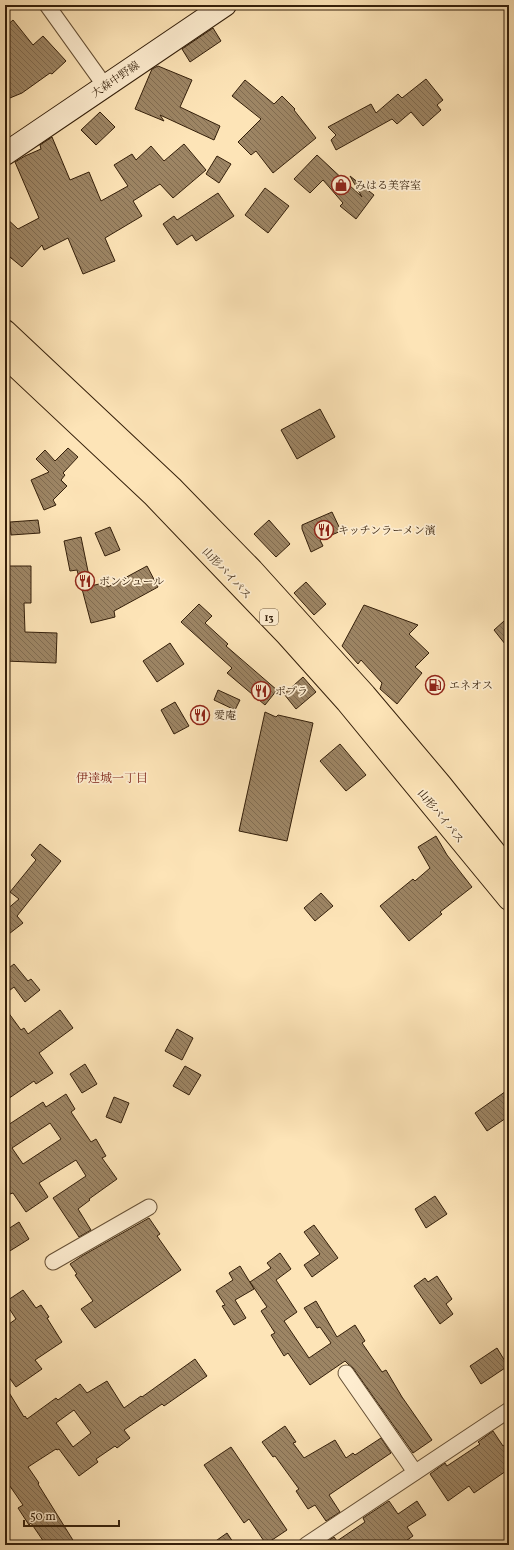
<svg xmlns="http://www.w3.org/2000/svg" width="514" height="1550" font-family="Vollkorn,'Noto Serif JP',serif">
<defs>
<pattern id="building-back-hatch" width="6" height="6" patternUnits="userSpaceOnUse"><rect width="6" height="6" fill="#9d8564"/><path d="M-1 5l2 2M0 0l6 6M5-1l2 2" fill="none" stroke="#816c51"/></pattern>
</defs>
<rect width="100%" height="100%" fill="#fde4b7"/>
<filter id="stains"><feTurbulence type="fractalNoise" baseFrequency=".005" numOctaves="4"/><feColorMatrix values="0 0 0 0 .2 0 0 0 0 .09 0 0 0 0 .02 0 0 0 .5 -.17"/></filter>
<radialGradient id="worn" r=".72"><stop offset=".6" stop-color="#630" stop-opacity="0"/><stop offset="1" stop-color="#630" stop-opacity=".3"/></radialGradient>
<g fill="url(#building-back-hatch)" stroke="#341f0a" fill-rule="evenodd">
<path d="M13,20L33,45L43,36L66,61L52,74L50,73L22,93L5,100V27Z"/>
<path d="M213,28L221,41L190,62L182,49Z"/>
<path d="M158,66L192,80L180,107L220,126L214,140L160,115L164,121L135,109L152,69Z"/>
<path d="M426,79L443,100L437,105L441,110L423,126L411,112L397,124L392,119L336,150L331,140L336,135L328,127L371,104L376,113L398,94L402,98Z"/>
<path d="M245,80L274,104L282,96L295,109L294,110L316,138L273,173L256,151L251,155L238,142L261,119L232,96Z"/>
<path d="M100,112L115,127L96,145L81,130Z"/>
<path d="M52,137L70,180L89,172L101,201L128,186L114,165L132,154L136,160L151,146L164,161L184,144L206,170L173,198L160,184L133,201L142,216L105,238L115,261L83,274L68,238L44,250L42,245L22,267L5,253V217L18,229L39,218L15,162L25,156L41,149L40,145Z"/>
<path d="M317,155L362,197L350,176L374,195L356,219L340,206L343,203L323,180L310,193L294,179Z"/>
<path d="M217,156L231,164L219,183L206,174Z"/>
<path d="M265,188L289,206L268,233L245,215Z"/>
<path d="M218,193L234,216L196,241L192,235L177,245L163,224L174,216L177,220Z"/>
<path d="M320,409L335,437L297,459L281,430Z"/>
<path d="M68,448L78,457L63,473L65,475L61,480L67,486L53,500L56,505L44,510L31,480L49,472L36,459L45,450L55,461Z"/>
<path d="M332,512L341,531L320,540L323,546L311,552L302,529V525Z"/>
<path d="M38,520L40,533L11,535L10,522Z"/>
<path d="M269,520L290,544L276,557L254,534Z"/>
<path d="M110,527L120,550L105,556L95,533Z"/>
<path d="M81,537L91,586L107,582L108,587L147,566L158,587L114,611L115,617L91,623L77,570L70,571L64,541Z"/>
<path d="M5,566H31V603H24L25,632L57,633L56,663L5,661Z"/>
<path d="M306,582L326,604L314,615L294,593Z"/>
<path d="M199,604L212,616L205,623L228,644L226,646L277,690L265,705L227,673L232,668L181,622Z"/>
<path d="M364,605L418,625L409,634L429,653L415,667L422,673L397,704L380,689L382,683L361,660L358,664L342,646Z"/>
<path d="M504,621L509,627V649L494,630Z"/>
<path d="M170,643L184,664L157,682L143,661Z"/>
<path d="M303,677L316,692L296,709L284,694Z"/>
<path d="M218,690L240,700L235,710L214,700Z"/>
<path d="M175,702L189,726L174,734L161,710Z"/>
<path d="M265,712L276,717L278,715L313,723L287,841L239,831Z"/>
<path d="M340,744L366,775L346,791L320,761Z"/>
<path d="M436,836L447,855L472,887L440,912L442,914L409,941L380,906L413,879L415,881L430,868L418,847Z"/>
<path d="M40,844L61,861L17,916L23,923L5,937V911L19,899L10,892L36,860L31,855Z"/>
<path d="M321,893L333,906L315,921L304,908Z"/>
<path d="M14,964L28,981L31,979L40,990L25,1002L14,987L5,994V971Z"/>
<path d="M5,1008L21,1030L24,1028L28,1034L60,1010L73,1028L39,1053L53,1073L36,1084L34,1081L5,1101Z"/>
<path d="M177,1029L193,1038L182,1060L165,1051Z"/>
<path d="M85,1064L97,1084L82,1093L70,1074Z"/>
<path d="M185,1066L201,1075L189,1095L173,1086Z"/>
<path d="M509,1089V1116L487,1131L475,1113Z"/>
<path d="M66,1094L75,1109L71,1112L91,1142L96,1139L106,1156L102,1158L117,1179L89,1199L90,1200L78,1209L91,1230L79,1237L53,1198L86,1176L76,1160L39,1183L48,1197L26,1212L13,1193L10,1194L5,1186V1127L43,1102L46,1107ZM50,1123L61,1139L23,1164L12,1148Z"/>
<path d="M114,1097L129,1103L121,1123L106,1117Z"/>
<path d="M435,1196L447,1214L426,1228L415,1209Z"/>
<path d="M149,1218L160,1234L157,1236L181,1270L95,1328L81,1309L93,1301L75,1275L77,1274L70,1264L82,1256Z"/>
<path d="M19,1222L29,1239L5,1254V1231Z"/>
<path d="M314,1225L338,1258L312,1277L304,1265L320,1254L304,1232Z"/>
<path d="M280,1253L291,1269L276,1280L297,1312L284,1321L309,1358L331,1343L320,1327L317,1328L304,1308L316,1301L337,1337L355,1325L365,1341L362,1343L382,1372L386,1370L402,1397L432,1440L413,1453L353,1368L348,1364L345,1361L310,1385L288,1353L284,1356L271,1335L275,1333L261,1311L267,1307L250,1282L271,1268L267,1263Z"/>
<path d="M240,1266L254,1289L235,1300L246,1318L234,1325L222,1306L225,1305L216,1291L233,1280L229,1273Z"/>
<path d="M437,1276L452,1299L446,1304L453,1314L440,1324L414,1286L425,1278L428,1282Z"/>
<path d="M23,1290L36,1308L41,1305L49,1317L47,1318L62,1342L35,1360L42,1369L16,1387L5,1372V1327L16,1319L5,1302Z"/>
<path d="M497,1348L508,1366L481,1384L470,1366Z"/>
<path d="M195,1359L207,1376L164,1406L162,1404L124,1430L130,1438L117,1448L115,1446L96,1459L98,1462L79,1476L59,1449L57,1450L56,1449L28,1467L39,1483L38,1484L76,1545H46L31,1523L29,1525L18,1508L23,1505L5,1479V1386L24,1417L25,1416L27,1419L56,1398L58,1400L80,1384L87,1393L107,1381L124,1408L141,1396L142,1397ZM74,1410L91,1433L73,1447L56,1423Z"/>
<path d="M285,1426L296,1442L293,1443L304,1458L335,1440L346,1458L353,1453L355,1455L381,1438L391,1453L329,1495L340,1512L326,1521L315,1505L308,1509L296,1491L299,1489L275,1456L273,1457L262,1442Z"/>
<path d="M493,1431L503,1446L509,1442V1469L474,1493L469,1486L448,1501L430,1474L445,1463L447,1466L480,1444L478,1442Z"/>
<path d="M231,1447L287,1530L266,1544L249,1519L244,1523L204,1465Z"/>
<path d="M389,1501L398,1514L417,1501L426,1515L407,1527L413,1536L400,1545H322L334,1537L337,1541L365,1522L363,1518Z"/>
<path d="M227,1533L235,1545H210Z"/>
</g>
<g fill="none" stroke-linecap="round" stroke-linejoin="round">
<defs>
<g id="minor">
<path d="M47,5L105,86"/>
<path d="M53,1262L149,1207"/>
<path d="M346,1373L415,1472"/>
<path d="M306,1545L509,1410"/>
</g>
<path id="secondary" d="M5,154L225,5"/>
<g id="trunk">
<path d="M5,331L171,487L252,570L365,695L441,785L509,870"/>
<path d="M5,356L153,495L287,635L347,702L509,899"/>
</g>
</defs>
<use href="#minor" stroke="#665035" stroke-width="17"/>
<use href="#secondary" stroke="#341f0a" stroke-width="24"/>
<use href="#trunk" stroke="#341f0a" stroke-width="24"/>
<use href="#minor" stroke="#feedd0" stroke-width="15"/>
<use href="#secondary" stroke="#feedd0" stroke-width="22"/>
<use href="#trunk" stroke="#fde4b7" stroke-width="22"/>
</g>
<defs>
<symbol id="shop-ring" viewBox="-11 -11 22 22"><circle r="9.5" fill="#feedd0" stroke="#8f2418" stroke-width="1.5"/><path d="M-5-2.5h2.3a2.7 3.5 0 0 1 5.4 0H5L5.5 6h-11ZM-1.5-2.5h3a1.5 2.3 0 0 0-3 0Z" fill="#8f2418"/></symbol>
<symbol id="restaurant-ring" viewBox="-11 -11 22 22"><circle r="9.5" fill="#feedd0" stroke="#8f2418" stroke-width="1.5"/><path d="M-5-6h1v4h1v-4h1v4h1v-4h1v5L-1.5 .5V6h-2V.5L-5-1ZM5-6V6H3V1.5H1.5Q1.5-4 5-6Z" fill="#8f2418"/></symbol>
<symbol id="fuel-ring" viewBox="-11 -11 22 22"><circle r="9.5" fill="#feedd0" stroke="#8f2418" stroke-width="1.5"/><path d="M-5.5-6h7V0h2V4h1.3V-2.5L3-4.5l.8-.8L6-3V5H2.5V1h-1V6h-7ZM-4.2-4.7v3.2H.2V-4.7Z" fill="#8f2418"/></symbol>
</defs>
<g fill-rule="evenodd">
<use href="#shop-ring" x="330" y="174" width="22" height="22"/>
<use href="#restaurant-ring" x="313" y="519" width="22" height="22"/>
<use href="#restaurant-ring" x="74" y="570" width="22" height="22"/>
<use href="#fuel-ring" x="424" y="674" width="22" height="22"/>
<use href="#restaurant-ring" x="250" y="680" width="22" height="22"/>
<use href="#restaurant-ring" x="189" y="704" width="22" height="22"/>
</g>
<g text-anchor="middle" stroke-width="3.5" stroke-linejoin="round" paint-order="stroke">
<rect fill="#feedd0" stroke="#715d45" stroke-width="1" x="260" y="609" width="18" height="16" rx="3"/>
<g font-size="10" font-weight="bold" fill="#341f0a">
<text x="269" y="621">13</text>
</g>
<g font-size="11" fill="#341f0a" stroke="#feedd0">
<text transform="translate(115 79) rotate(-34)" y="4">大森中野線</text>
<text transform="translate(227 573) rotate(47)" y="4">山形バイパス</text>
<text transform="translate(441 816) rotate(51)" y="4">山形バイパス</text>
</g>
<g font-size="11" fill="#341f0a" stroke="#feedd0" text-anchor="start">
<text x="355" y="189">みはる美容室</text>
<text x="338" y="534">キッチンラーメン濱</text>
<text x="99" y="585">ボンシュール</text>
<text x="449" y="689">エネオス</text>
<text x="275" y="695">ポプラ</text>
<text x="214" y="719">愛庵</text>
</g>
<g font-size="12" fill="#7a1f14" stroke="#feedd0">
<text x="112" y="782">伊達城一丁目</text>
</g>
</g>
<rect width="514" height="1550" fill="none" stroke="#fde4b7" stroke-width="20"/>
<rect x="6" y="6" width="502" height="1538" fill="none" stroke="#341f0a" stroke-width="2"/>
<rect x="10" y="10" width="494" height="1530" fill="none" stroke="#341f0a"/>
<path d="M24 1520v6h95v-6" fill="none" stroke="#341f0a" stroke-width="2"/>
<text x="30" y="1520" font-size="12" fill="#341f0a" stroke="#feedd0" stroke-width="3" paint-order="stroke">50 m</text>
<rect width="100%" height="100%" filter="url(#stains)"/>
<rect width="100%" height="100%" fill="url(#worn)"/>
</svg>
